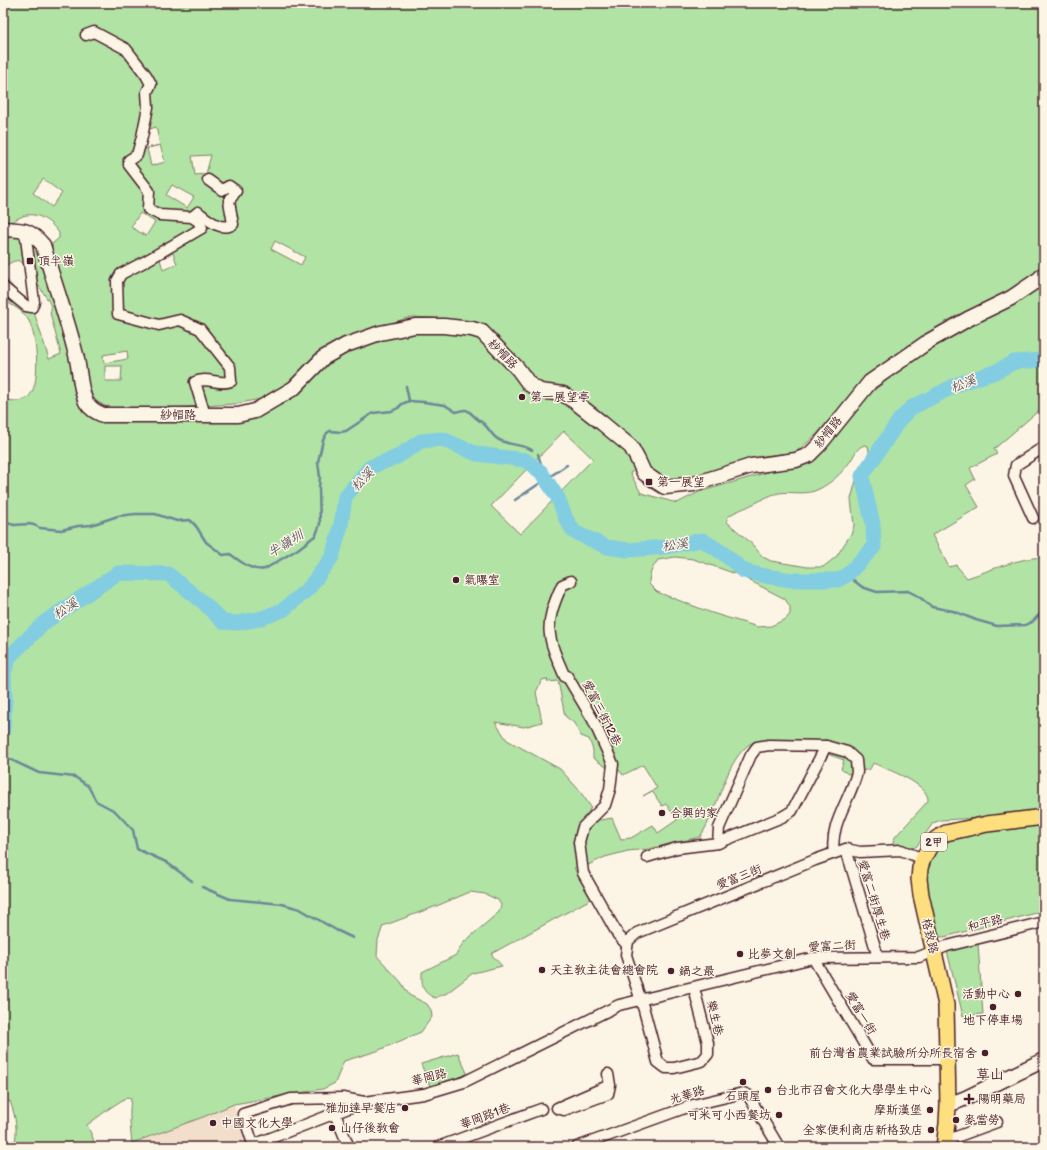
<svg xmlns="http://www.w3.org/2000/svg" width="1047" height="1150" font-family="'Balsamiq Sans','LXGW WenKai TC',sans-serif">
<rect width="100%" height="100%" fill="#fcf5e5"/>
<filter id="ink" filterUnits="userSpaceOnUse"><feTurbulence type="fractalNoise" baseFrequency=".025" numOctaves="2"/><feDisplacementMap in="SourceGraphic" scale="8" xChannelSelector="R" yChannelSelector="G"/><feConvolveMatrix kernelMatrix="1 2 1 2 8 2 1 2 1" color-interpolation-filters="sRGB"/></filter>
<g filter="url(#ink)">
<path fill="#f2decb" d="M234,1104L246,1147H117L142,1140L203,1117Z"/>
<g fill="#b1e3a4" stroke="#7e8168" fill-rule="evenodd">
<path d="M3,3H1044V267L1018,289L859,385L816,435L794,454L685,481L671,480L660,476L650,470L633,446L539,386L483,326L433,318L410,317L350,338L293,383L261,399L234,404L124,411L105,406L96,401L88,388L53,263L52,244L59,238V233C52,223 40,213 27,215C22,215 9,224 3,226ZM156,127L160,145L144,149L147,130ZM160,145L165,162L151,166L147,148ZM211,155L206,174L195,175L192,156ZM43,179L62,193L52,207L33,193ZM172,185L194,197L187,208L166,195ZM140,213L155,222L146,236L131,227ZM275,241L305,257L301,265L271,249ZM173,253L177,264L163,270L160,259ZM127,351L128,359L104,363L103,355ZM105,366H122L121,381H105Z"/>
<path d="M19,233L37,237L88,414L237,421L325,362L358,344L426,329L476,336L505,361L534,396L555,399L568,402L629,450L637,469L630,473L641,493L677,503L699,492L772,471L797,467L828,446L871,393L899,370L958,329L1044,278V406L994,449L997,454L970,468L975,479L966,485L979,507L932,535L949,567L956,565L967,578C992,570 1017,558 1044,557V809L1036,811L979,818L941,820L933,823L917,846C910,851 902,847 894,846L893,842L895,837L928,801C930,784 886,769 873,763L870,769L848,774L841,769L844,760C821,752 772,732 750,744C740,750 731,766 727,776C718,796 712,819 700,837L649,849L628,851L605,857L588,865L574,868L591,899L491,954L502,966L473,973L447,993L435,998C421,992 422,985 422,972L456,955L463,943L499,912L501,905L498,900L485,894L470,892L439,905L383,926L378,940L377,956L401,982L409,995L427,1004L431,1010L432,1017L421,1032L377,1051L344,1061L335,1083L323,1089L234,1104L203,1117L132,1143C130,1128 129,1114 131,1099L127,1097L110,1108L87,1125L93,1138L94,1147H14C18,1129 16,1118 10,1101L3,1104V400C11,400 21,403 27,398C42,388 37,336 29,321C24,311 12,305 3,300V276L33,309L49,359L61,354L50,313C51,310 52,308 50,304C48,299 24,263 20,261C15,259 7,265 3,267V239ZM564,431L593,459L520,534L491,506ZM865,445L868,446L869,451V456L858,473L851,499L854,526L851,534L836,557L823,567H808L771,561L763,557L750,542L727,522V518C734,511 742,510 751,505C761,501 768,495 779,493C793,491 806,496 819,489C831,483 841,474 849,463C854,457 856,447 865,445ZM675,557L693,559L739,575L785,599L790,607V614L786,619L771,626L758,627L712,613L657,592L649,584C649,574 652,568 658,560ZM547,679L548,682L558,681L565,716L574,723L581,736L589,739L593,750V758L606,767L619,770L623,775L643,765L657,788L643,796L652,791L662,806L666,804L677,820L658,833L653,825L631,838L621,839L612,818L601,820L586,817L591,807L579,790L560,769L507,740L495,722L524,727L542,722L536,692L542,680Z"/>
<path d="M1044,824V911L944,937L936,936L924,883L929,863L937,850L953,837L980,832L1014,829Z"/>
<path d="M978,944L983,1014L963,1016L947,951Z"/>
<path d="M458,1053L472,1084L434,1096L421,1064Z"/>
</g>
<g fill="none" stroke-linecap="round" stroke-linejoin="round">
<g stroke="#6c8799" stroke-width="2.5">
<path d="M406,386L409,401"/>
<path d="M538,454L541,464V472"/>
<path d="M515,500L567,465"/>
<path d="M3,523L5,522L14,525L29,524L34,525L40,528L61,530L78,526L91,525L118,516L135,514H155L177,521L190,520L196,526L206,542L223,555L230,554C240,561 252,572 265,569L298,549L316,535L320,524L319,488L320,477L318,462L323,440L327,433L330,431L341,432L346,431L373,413L392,411L398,408L402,404L409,401L424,402L445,405L456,412C468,408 467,410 475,417C478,420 482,422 485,425C488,428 491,433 495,437C504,446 521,443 532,450"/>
<path d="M3,540L6,546L3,555"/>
<path d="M847,575L862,587L877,592L908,591L918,596L932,607L953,611L976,620L997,626L1025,625L1032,622L1044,610"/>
<path d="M3,756L39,773L75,777L88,786L96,801L115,811L133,830L137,849L166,862L192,881"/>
<path d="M202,887L230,899L282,904L300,909L336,930L353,938"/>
</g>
<path stroke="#82cde2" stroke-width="15" d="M3,730L5,699L4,672L10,656L45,622L118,573L168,574L204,603L223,622L237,623L259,619L283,610L309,588L332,557L341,525L345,497L370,467L397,457L421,441L442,439L477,454L525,460L541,472L558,498L566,519L574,532L607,547L628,550L666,547L702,540L723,553L744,571L765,576L792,580H838L847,575L874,547L873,525L862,476L900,419L911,408L958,384L995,372L1014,362L1044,360"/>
<defs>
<g id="street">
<path d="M86,35L94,32L126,49L146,75L151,84L147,92L148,107L142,137L137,155L129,160V165L149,191L148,209L160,215L192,217L198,221L202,228L144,262L121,274L117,281L118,314L159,325L180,320L200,329L230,367L231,381C220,386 207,376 195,382L205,415"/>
<path d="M192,217L198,212C207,219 221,232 233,224L229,201L236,191L229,186L222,190L208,180"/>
<path d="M3,287L26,306L32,307L34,302L25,230"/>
<path d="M1033,518L1014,476L1016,465L1044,447"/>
<path d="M571,581L562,585C543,627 547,636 565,677L567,676L593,720L613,764L610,789L605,805L583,827L579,842L583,873L618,935L627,945"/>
<path d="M718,843L719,828L751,755L757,747L769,745L826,746L847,752L856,760C856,764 857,769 857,772C851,799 829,824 834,853"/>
<path d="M846,849L878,957"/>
<path d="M647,857L677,848L718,843L782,817L792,811L826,746"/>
<path d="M813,958L873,1059H947"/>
<path d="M694,988L708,1043V1054L702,1061L674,1068H666L658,1062L644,1010L626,955L628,941L637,933L815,860L846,849L860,852L901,850L923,859"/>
<path d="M608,1074L610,1085L557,1108L564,1110L608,1094L610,1085"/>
<path d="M335,1114L349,1147"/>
<path d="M945,1141L997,1122"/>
<path d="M253,1145L364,1102"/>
<path d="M254,1147L243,1114L291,1099L343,1098L364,1102L424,1094L464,1082L619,1005L813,958L919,957L947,946L1044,922"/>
<path d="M438,1147L541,1109"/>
<path d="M577,1147L693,1105L743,1093L748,1095L779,1147"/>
</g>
<g id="secondary">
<path d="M3,229C24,230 29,229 43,245C53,280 66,315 75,351C80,367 79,387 86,402C90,409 96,412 103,415H238L255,411L294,388L323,358L346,345L380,333L415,326H444L472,329L482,332L518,369L529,384L540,391L563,394L574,401L602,423L631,447L638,460L644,473L657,482L665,487L694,484L751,466L796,460L809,455L820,444L870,382L929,341L968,319L1011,298L1039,279L1044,274"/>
<path d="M948,1105L966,1098L1044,1060"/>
</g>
<path id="primary" d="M944,1147L947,1124L948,1105L946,1005L921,895L919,879L920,868L923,859L929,848L936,839L946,833L987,824L1044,817"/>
</defs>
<use href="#street" stroke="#4a1f2b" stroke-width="13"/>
<use href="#secondary" stroke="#4a1f2b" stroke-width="17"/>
<use href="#primary" stroke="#4a1f2b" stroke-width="18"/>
<use href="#street" stroke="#fcf5e5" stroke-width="10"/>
<use href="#secondary" stroke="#fcf5e5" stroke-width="14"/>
<use href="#primary" stroke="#fedf80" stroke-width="15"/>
</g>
</g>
<g fill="#4a1f2b" stroke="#fcf5e5" stroke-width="1.5">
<rect x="26" y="257" width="8" height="8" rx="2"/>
<circle cx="522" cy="397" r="4"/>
<rect x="645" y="478" width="8" height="8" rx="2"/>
<circle cx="456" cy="580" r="4"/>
<circle cx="662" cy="813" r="4"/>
<circle cx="740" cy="954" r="4"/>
<circle cx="542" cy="970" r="4"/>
<circle cx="671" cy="971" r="4"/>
<circle cx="1018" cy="994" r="4"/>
<circle cx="993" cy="1007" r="4"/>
<circle cx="985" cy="1053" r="4"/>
<circle cx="743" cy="1082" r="4"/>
<circle cx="768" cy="1090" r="4"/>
<path d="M967 1093h4v4h4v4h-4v4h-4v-4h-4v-4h4z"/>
<circle cx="405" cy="1108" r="4"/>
<circle cx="930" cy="1110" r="4"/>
<circle cx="779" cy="1115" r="4"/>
<circle cx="956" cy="1120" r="4"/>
<circle cx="213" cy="1123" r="4"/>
<circle cx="332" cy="1128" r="4"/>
<circle cx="931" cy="1130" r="4"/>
</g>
<g text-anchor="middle" stroke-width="3" stroke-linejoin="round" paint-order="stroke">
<rect fill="#fcf5e5" stroke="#7f5f63" stroke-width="1" x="921" y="833" width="26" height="18" rx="3"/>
<g font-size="11" font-weight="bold" fill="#4a1f2b">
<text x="934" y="846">2甲</text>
</g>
<g font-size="12" fill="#4a1f2b" stroke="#fcf5e5" text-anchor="start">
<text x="38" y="265">頂半嶺</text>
<text x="530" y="401">第一展望亭</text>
<text x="657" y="486">第一展望</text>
<text x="464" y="584">氣曝室</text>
<text x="670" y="817">合興的家</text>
<text x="748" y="958">比夢文創</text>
<text x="550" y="974">天主教主徒會總會院</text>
<text x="679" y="975">鍋之最</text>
<text x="1010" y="998" text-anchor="end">活動中心</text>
<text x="993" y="1024" text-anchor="middle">地下停車場</text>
<text x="977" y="1057" text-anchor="end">前台灣省農業試驗所分所長宿舍</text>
<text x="776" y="1094">台北市召會文化大學學生中心</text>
<text x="743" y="1100" text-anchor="middle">石頭屋</text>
<text x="978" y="1103">陽明藥局</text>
<text x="397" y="1112" text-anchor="end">雅加達早餐店</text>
<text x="922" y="1114" text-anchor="end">摩斯漢堡</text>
<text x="771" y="1119" text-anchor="end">可米可小西餐坊</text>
<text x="964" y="1124">麥當勞</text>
<text x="221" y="1127">中國文化大學</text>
<text x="340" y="1132">山仔後教會</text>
<text x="923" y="1134" text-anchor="end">全家便利商店新格致店</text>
</g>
<g font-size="12" fill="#4a1f2b" stroke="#fcf5e5">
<text transform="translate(503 354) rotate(46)" y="4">紗帽路</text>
<text x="178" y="419">紗帽路</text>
<text transform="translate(828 432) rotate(-51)" y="4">紗帽路</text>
<text transform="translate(602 713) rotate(63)" y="4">愛富三街12巷</text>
<text transform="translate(739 877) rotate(-22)" y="4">愛富三街</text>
<text transform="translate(874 900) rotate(73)" y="4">愛富二街厚生巷</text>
<text transform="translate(985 923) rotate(-14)" y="4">和平路</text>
<text transform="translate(930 936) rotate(77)" y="4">格致路</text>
<text transform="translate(832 946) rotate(-3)" y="4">愛富二街</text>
<text transform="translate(861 1013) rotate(59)" y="4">愛富一街</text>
<text transform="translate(715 1018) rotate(77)" y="4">樂生巷</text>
<text transform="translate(429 1077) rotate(-14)" y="4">華岡路</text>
<text transform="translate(687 1095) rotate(-17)" y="4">光華路</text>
<text transform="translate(485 1116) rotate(-20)" y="4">華岡路1巷</text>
</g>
<g font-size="13" font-style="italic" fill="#5b5362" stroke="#fcf5e5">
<text transform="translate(963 383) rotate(-22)" y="5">松溪</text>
<text transform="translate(362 479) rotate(-46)" y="5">松溪</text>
<text transform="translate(285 543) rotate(-32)" y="5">半嶺圳</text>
<text transform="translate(675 544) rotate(-8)" y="5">松溪</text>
<text transform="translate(65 608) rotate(-33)" y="5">松溪</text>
</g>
<g font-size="14" fill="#4a1f2b" stroke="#fcf5e5">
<text x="990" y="1079">草山</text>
</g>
</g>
<rect width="1047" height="1150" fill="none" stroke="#fcf5e5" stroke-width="16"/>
<rect x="8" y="8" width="1031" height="1134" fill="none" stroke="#4a1f2b" stroke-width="1.5" filter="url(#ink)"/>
</svg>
